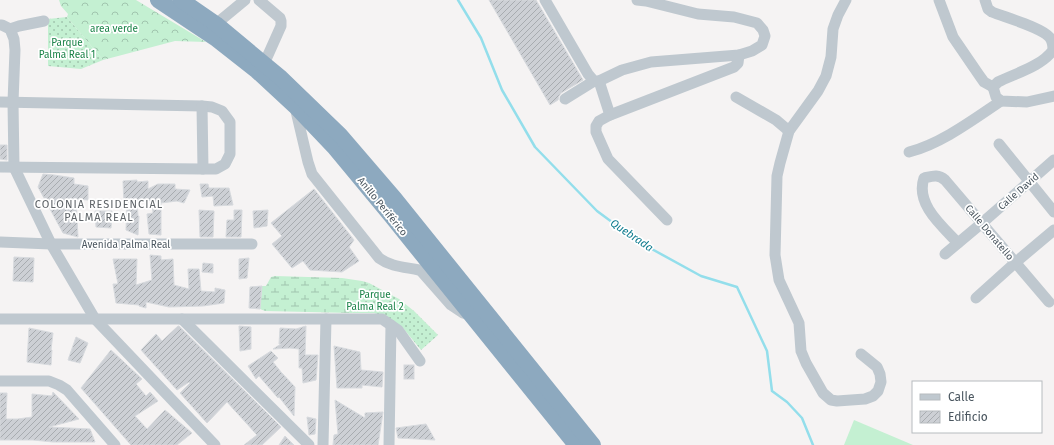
<svg xmlns="http://www.w3.org/2000/svg" width="1054" height="445" font-family="'Fira Sans',sans-serif">
<defs>
<pattern id="grass-dots" width="8" height="8" patternUnits="userSpaceOnUse"><rect width="8" height="8" fill="#c4f0d2"/><path d="M2 2h.1M6 6h.1" fill="none" stroke="#a1c5ae" stroke-width="1.8" stroke-linecap="round"/></pattern>
<pattern id="forest-crowns" width="20" height="18" patternUnits="userSpaceOnUse"><rect width="20" height="18" fill="#c4f0d2"/><path d="M2 6a3 3 0 1 1 6 0M12 15a3 3 0 1 1 6 0" fill="none" stroke="#a1c5ae"/></pattern>
<pattern id="wetland-marsh" width="20" height="14" patternUnits="userSpaceOnUse"><rect width="20" height="14" fill="#c4f0d2"/><path d="M1 5h8M5 5V1M11 12h8M15 12V8" fill="none" stroke="#a1c5ae"/></pattern>
<pattern id="building-hatch" width="6" height="6" patternUnits="userSpaceOnUse"><rect width="6" height="6" fill="#cdd0d5"/><path d="M-1 1l2-2M0 6l6-6M5 7l2-2" fill="none" stroke="#a8acb0"/></pattern>
</defs>
<rect width="100%" height="100%" fill="#f5f3f3"/>
<g fill="url(#grass-dots)">
<path d="M67,17L103,60L81,69L48,66V19Z"/>
<path d="M369,283L399,299L414,311L438,335L421,350L403,328L388,318L374,313H352Z"/>
</g>
<path fill="url(#forest-crowns)" d="M59,0H136L206,42L175,41L103,60L67,17L68,14L61,6Z"/>
<path fill="url(#wetland-marsh)" d="M275,276L342,278L362,281L369,283L352,313L265,311L260,309L262,286H266L271,277Z"/>
<path fill="#c4f0d2" d="M854,420L913,445H844Z"/>
<g fill="none" stroke-linecap="round" stroke-linejoin="round">
<path stroke="#93deeb" stroke-width="2.5" d="M458,0L481,38L502,90L535,147L597,211L639,242L701,276L737,287L767,351L772,391L787,402L802,418L813,445"/>
</g>
<g fill="url(#building-hatch)" stroke="#d7dade">
<path d="M489,0H536L583,80L561,93L559,96L558,100L550,105Z"/>
<path d="M0,145H7V160L0,159Z"/>
<path d="M43,174L54,175L74,178V184L88,186V200L76,199L78,237L63,233L38,187Z"/>
<path d="M137,180V182L148,181V189L158,184H175V189L190,190L184,203L177,201L161,203V235L149,234L147,214L153,213L152,200L137,202L138,216H139L138,235L126,230L127,205H124L123,181Z"/>
<path d="M200,184H208L209,188H229L233,205L214,206L213,196L202,197Z"/>
<path d="M314,189L354,240L349,247L359,261L342,272L310,270L303,261L292,268L272,244L282,236L271,223Z"/>
<path d="M199,210L214,211L213,237H200Z"/>
<path d="M234,210H242L241,237H226L227,220H234Z"/>
<path d="M268,210L267,226L254,228L253,211Z"/>
<path d="M95,211H112L111,228L96,227Z"/>
<path d="M150,255L161,256V260L173,259L174,285L189,289L188,269H199L201,291L215,292V288L225,290L224,303L203,306L169,307L146,302V308L139,306V305L116,303L113,284H118L113,259H137L136,285L152,280Z"/>
<path d="M14,257L34,258L33,282L13,281Z"/>
<path d="M249,258L247,278L239,279V259Z"/>
<path d="M203,263L213,264V273L202,272Z"/>
<path d="M262,286L260,309L249,308L250,287Z"/>
<path d="M178,326H179L281,427L262,445H244L257,435L227,402L207,423L180,393L190,383L189,382L177,390L141,350L156,334L162,341Z"/>
<path d="M239,326L251,327V349L240,351Z"/>
<path d="M306,326L305,355H318L316,380L303,383L302,368H299V349L290,348L273,349L281,344H279L280,328L296,329Z"/>
<path d="M29,328L53,333L51,350H52L51,365L27,362Z"/>
<path d="M76,337L88,343L80,363L68,360Z"/>
<path d="M334,346L360,352L361,370L383,372L382,387L362,385V388H337Z"/>
<path d="M111,350L142,379L136,384L146,396L150,392L158,401L135,416L147,429L165,410L192,433L177,445H131L81,388Z"/>
<path d="M271,351L278,358L273,362L281,372L295,387L294,416L279,397L278,398L259,376L256,379L248,366Z"/>
<rect x="404" y="365" width="10" height="14"/>
<path d="M53,392L79,419L49,427L90,429L95,442H53L33,440H0V393H7L6,419H18L32,417V394L52,396Z"/>
<path d="M335,400L365,418V413L383,412L382,419L378,445H333L334,435L338,434Z"/>
<path d="M307,417L316,419L315,434L309,435Z"/>
<path d="M426,424L435,440L398,438L396,428Z"/>
<path d="M285,436L294,445H279Z"/>
</g>
<g fill="none" stroke-linecap="round" stroke-linejoin="round">
<g stroke="#bfc8cf" stroke-width="11">
<path d="M259,0L280,18L281,21V26L264,64"/>
<path d="M545,0L588,74L594,81H599L622,70L651,62L739,55L752,51L762,45L765,36L763,30L757,23L734,17L698,14L646,1L637,0"/>
<path d="M846,0L838,15L833,29L831,57L826,76L818,91L789,131L780,163L777,176L775,255L779,280L799,323L801,351L806,363L823,393L831,400L837,401L865,399L873,396L878,391L881,382L880,374L877,367L861,354"/>
<path d="M939,0L953,37L979,75L984,82L993,87"/>
<path d="M985,0L988,9L992,12C1004,17 1044,28 1050,38C1053,42 1053,46 1053,50C1042,66 1016,73 998,82L993,87L996,97L1001,101L1027,102L1054,96"/>
<path d="M216,24L245,0"/>
<path d="M0,25H2L10,29L14,39L15,50L13,102L14,167L51,244L95,319L215,445"/>
<path d="M10,29L19,26L44,21"/>
<path d="M599,81L610,115"/>
<path d="M736,97L776,120L789,131"/>
<path d="M565,99L594,81"/>
<path d="M0,102L202,106L212,107L222,111L230,122V154L225,164L216,169H203L0,167"/>
<path d="M202,106L203,169"/>
<path d="M295,107L308,162L312,174L379,258C391,267 405,267 419,270L422,272L451,305L463,313L470,315"/>
<path d="M999,144L1054,212"/>
<path d="M909,152C941,144 974,119 1001,101"/>
<path d="M667,220L608,159L596,132V126L599,121L610,115L734,67L738,63L739,55"/>
<path d="M0,242L51,244H252"/>
<path d="M958,243C942,226 915,204 924,178C933,176 938,174 945,180L1049,302"/>
<path d="M945,254L982,223L1054,160"/>
<path d="M976,298L1016,262L1054,230"/>
<path d="M0,319H382L398,330L420,361"/>
<path d="M182,319L309,445"/>
<path d="M0,381H49L59,385L67,390L115,445"/>
<path d="M323,445L326,319"/>
<path d="M389,445L391,325"/>
</g>
<g stroke="#8da9bf" stroke-width="16">
<path d="M158,0L215,38L257,71L295,106L334,147L392,217L576,445"/>
<path d="M181,0L216,24L281,78L340,135L395,199L593,445"/>
</g>
</g>
<g text-anchor="middle" stroke-width="3.5" stroke-linejoin="round" paint-order="stroke">
<g font-size="10" fill="#1a8348" stroke="#fff">
<text x="114" y="32">area verde</text>
<text x="67" y="46">Parque<tspan x="67" dy="12">Palma Real 1</tspan></text>
<text x="375" y="298">Parque<tspan x="375" dy="12">Palma Real 2</tspan></text>
</g>
<g font-size="10" fill="#4b5760" stroke="#fff">
<text transform="translate(1018 191) rotate(-41)" y="4">Calle David</text>
<text transform="translate(383 206) rotate(51)" y="4">Anillo Periférico</text>
<text transform="translate(990 232) rotate(50)" y="4">Calle Donatello</text>
<text x="126" y="248">Avenida Palma Real</text>
</g>
<g font-size="11" letter-spacing="1" fill="#5f6468" stroke="#fff">
<text x="99" y="208">COLONIA RESIDENCIAL<tspan x="99" dy="13">PALMA REAL</tspan></text>
</g>
<g font-size="11" font-style="italic" fill="#107c8f" stroke="#fff">
<text transform="translate(632 235) rotate(34)" y="4">Quebrada</text>
</g>
</g>
<rect x="912" y="381" width="130" height="52" fill="#ffffff" stroke="#b7bcbf"/>
<rect x="920" y="394" width="20" height="6" fill="#bfc8cf" stroke="#b7bcbf"/>
<text x="948" y="401" font-size="12" fill="#4b5760">Calle</text>
<rect x="920" y="411" width="20" height="12" fill="url(#building-hatch)" stroke="#b7bcbf"/>
<text x="948" y="421" font-size="12" fill="#4b5760">Edificio</text>
</svg>
